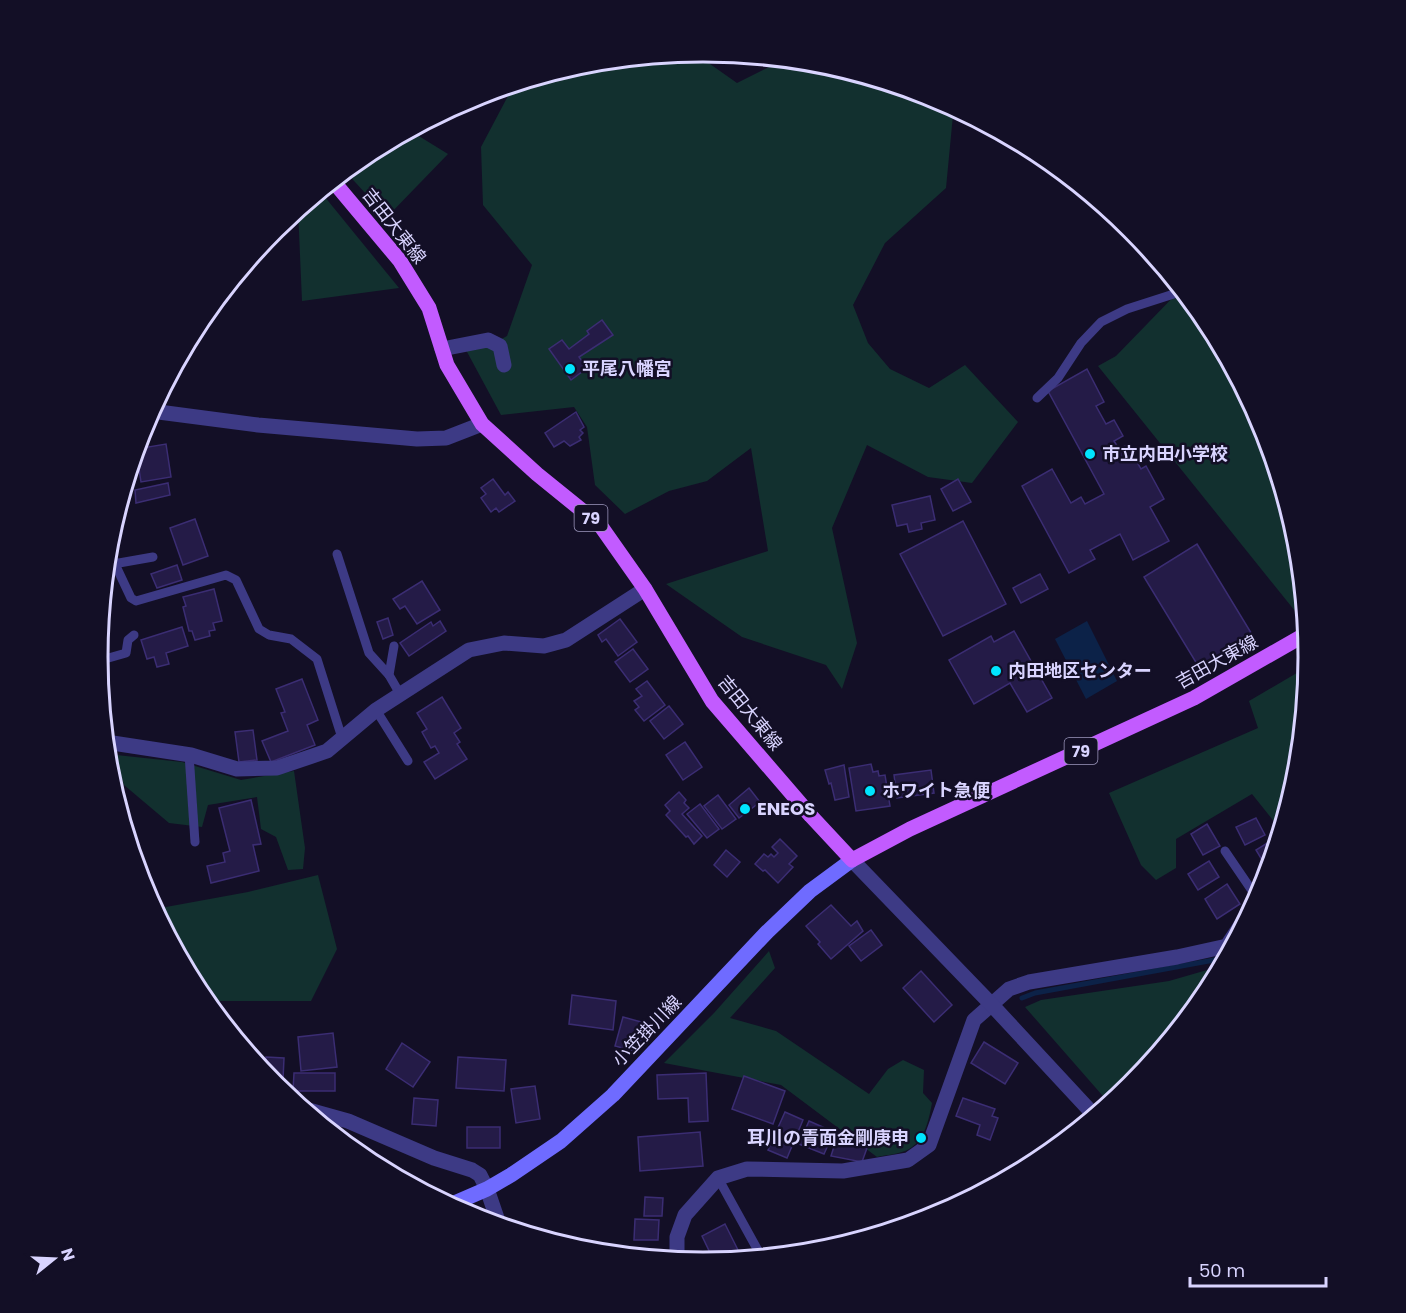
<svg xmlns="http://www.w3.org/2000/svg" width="1406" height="1313" font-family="Poppins,'Noto Sans JP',sans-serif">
<rect width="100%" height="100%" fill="#130f26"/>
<g fill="#12302f">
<path d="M693,52L737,83L785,59L821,63L931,96L953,115L946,188L885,243L853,305L868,343L890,369L929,388L965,365L1018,422L972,483L928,477L867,445L832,528L857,643L842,689L826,665L742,637L666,584L768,551L751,448L707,481L669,491L625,514L595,485L587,427L574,407L501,415L466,350L496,342L507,336L532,265L483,205L481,147L509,94L560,70L585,63Z"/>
<path d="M983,123L1040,153L1052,164L1049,168L986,130Z"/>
<path d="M409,130L448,154L387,217L345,171L367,153Z"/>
<path d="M320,191L399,288L302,301L298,209Z"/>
<path d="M1181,289L1207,320L1263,425L1297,539L1304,607L1295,611L1098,366L1116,356Z"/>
<path d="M1307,667L1297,775L1280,829L1252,794L1176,839V868L1156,880L1141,865L1109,793L1258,728L1249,701Z"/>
<path d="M107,754L182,762L241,780L294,771L305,848L303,869L288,870L276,837L261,829L257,797L208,805L202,827L169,823L124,785L117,763L108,764Z"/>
<path d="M318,875L337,949L311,1001H209L204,998L155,909L248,892Z"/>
<path d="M769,951L775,968L730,1018L776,1031L869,1094L888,1069L903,1060L924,1070L923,1093L932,1103C929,1119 925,1140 909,1149C901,1154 886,1155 877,1157L781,1085L664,1063L714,1013Z"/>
<path d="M1221,966L1206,993L1144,1069H1138L1118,1095L1109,1103L1025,1007L1041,1000L1169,981Z"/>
</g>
<path fill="#0c2248" d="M1087,621L1117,681L1086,699L1055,639Z"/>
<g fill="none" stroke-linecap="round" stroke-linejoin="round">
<path stroke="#0c2248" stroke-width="5" d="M1022,998L1035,993L1225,958"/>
</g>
<g fill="#241b47" stroke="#3b2d73" stroke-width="1.5">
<path d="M602,320L613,335L579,357L587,368L571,380L549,349L562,340L569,349L589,334L587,331Z"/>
<path d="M1087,369L1104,402L1096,406L1106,424L1114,420L1123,436L1114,441L1119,449L1127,445L1141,469L1146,466L1164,499L1150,507L1169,541L1133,560L1120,534L1090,550L1095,559L1069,573L1022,486L1052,469L1071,503L1081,497L1085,504L1104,494L1048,391Z"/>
<path d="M576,412L584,427L580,430L583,433L579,437L581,440L570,446L564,441L554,447L545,433Z"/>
<path d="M166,444L171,477L141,482L136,449Z"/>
<path d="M493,479L505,495L508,492L515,501L499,512L496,508L491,512L481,498L486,494L481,488Z"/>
<path d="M958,479L971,502L953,511L941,489Z"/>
<path d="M168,483L170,495L136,503L135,490Z"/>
<path d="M930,496L935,520L921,523L922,529L909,532L907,524L897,526L892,505Z"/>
<path d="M195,519L208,556L183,565L170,528Z"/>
<path d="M963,521L1006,604L943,636L900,554Z"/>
<path d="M1197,544L1253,636L1200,669L1144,577Z"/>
<path d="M177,565L182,580L157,588L151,574Z"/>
<path d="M1040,574L1048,589L1021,603L1013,588Z"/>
<path d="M422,581L440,610L417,624L405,606L400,609L393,599Z"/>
<path d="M214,589L222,621L213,623L215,630L209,631L210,636L195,640L192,631H189L183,607L186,606L183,597Z"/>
<path d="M388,618L393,635L383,639L377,622Z"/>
<path d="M620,619L637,642L618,656L606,639L602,642L598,635Z"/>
<path d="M440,621L446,631L409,656L400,643L431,622L433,626Z"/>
<path d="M182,627L188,646L166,653L169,664L157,667L154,657L147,659L141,640Z"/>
<path d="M1014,631L1052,698L1027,712L1010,683L974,704L949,660L991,636L994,642Z"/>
<path d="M633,649L648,669L630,682L615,662Z"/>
<path d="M302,679L318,720L307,725L315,745L271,762L262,741L288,731L281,713L285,712L276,689Z"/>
<path d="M647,681L665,705L644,721L635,710L639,707L634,701L642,696L636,689Z"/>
<path d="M442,697L461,728L454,733L460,742L457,744L467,759L435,779L424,762L439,753L435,746L431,748L422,732L427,729L417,713Z"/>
<path d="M669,706L683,724L664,739L650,721Z"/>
<path d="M253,730L257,760L239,762L235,732Z"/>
<path d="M685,742L702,767L683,780L666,755Z"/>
<path d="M871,764L873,772L878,771L879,776L885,775L890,806L856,811L849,768Z"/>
<path d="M844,765L849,797L835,800L831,783L829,784L825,770Z"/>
<path d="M931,770L934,793L897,798L894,775Z"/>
<path d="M749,788L760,802L739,818L729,805Z"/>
<path d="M679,792L686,800L684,803L689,808L682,814L702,836L694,844L688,836L686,837L666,815L670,811L665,805Z"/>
<path d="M718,795L736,819L722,829L704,806Z"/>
<path d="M251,800L261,844L253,845L259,871L211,883L207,866L225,862L223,853L230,851L219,808Z"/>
<path d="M700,804L719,829L707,838L687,814Z"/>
<path d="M1256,818L1265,835L1245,845L1236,827Z"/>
<path d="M1207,824L1220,846L1203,855L1191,834Z"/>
<path d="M780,839L797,856L789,864L793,867L778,883L765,870L763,871L755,864L764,854L768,857L771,854L774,857L778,853L772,847Z"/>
<path d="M1274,839L1276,843L1268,870L1256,850Z"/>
<path d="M726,850L740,862L727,877L714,865Z"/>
<path d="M1209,861L1219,877L1198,890L1188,874Z"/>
<path d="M1227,884L1240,904L1217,919L1205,899Z"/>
<path d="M831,905L851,926L857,921L863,931L831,959L818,944L820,942L806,926Z"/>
<path d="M871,930L882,945L861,961L849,946Z"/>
<path d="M921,971L952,1005L934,1022L903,988Z"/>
<path d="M572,995L616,1001L613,1030L569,1024Z"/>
<path d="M623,1017L645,1023L638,1052L615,1046Z"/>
<path d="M333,1033L337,1067L301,1071L298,1037Z"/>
<path d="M984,1042L1018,1063L1005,1084L971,1063Z"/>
<path d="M402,1043L430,1062L413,1087L386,1069Z"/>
<path d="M266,1057L284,1058L283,1080L270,1079L265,1072Z"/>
<path d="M458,1057L506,1060L504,1091L456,1088Z"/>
<path d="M294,1073H335V1091H293Z"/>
<path d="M706,1073L708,1121L689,1122L688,1098L658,1099L657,1075Z"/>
<path d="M744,1076L785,1091L773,1124L732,1109Z"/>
<path d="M535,1086L540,1119L516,1123L511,1089Z"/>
<path d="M414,1098L438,1100L436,1126L412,1124Z"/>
<path d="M963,1098L995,1109L992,1116L998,1118L990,1140L977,1135L980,1125L956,1116Z"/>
<path d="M785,1112L803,1120L787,1158L768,1150Z"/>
<path d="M809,1121L834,1132L824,1154L799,1144Z"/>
<rect x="467" y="1127" width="33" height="21"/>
<path d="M700,1132L703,1166L640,1171L638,1137Z"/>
<path d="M838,1134L855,1137L854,1145L867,1148L862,1162L831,1156Z"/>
<path d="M645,1197L663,1198L662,1216H644Z"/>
<path d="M635,1219L659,1220L658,1240H634Z"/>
<path d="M725,1224L742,1258L714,1261L702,1236Z"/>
</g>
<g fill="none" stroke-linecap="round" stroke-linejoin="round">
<g stroke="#3d3a85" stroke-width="9">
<path d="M1037,398L1058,378L1081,343L1101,322L1127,309L1183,291"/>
<path d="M122,494L123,493"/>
<path d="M337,554L369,653L389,675"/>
<path d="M107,562L119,563L153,557"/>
<path d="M114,562L131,598L136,601L226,575L236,580L259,629L269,635L291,639L317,659L342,738"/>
<path d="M394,646L389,675L400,694"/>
<path d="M98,661L126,653L128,640L134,635"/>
<path d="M376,710L408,761"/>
<path d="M189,754L195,842"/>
<path d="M1225,851L1257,898"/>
<path d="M718,1178L761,1256"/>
</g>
<g stroke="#3d3a85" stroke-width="15">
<path d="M442,349L488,340L500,346L504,365"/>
<path d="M151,411L258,425L417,439L446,438L482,424"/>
<path d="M106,742L191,755L237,769L277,768L327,751L376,710L469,650L504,643L544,646L566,640L645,589"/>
<path d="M305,1109L348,1121L434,1158L472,1170L480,1175L487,1189"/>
<path d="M677,1259V1237L685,1215L718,1178L747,1169L843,1171L908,1160L929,1145L974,1020L1009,989L1029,982L1177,957L1227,946L1249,913"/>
</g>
<g stroke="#3d3a85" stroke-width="15">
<path d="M852,860L991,1004L1094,1115"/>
<path d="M487,1189L499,1224"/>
</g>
<path stroke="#6f6bff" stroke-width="15" d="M450,1205L487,1189L511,1175L561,1141L613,1095L767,932L810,891L852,860"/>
<path stroke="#c25bff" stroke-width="15" d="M333,181L400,261L429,308L447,365L482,424L537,474L600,525L645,589L712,701L811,816L852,860L910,829L1194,698L1306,634"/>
</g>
<g fill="#00e5ff" stroke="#130f26" stroke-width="2">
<circle cx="570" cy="369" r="6"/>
<circle cx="1090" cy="454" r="6"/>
<circle cx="996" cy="671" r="6"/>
<circle cx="870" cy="791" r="6"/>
<circle cx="745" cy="809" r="6"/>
<circle cx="921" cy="1138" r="6"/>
</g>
<g text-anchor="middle" stroke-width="5" stroke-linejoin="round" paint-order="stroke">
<g fill="#130f26" stroke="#9e99be" stroke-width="1.5">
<rect x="574.5" y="505" width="33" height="26" rx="4.5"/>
<rect x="1064.5" y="738" width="33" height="26" rx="4.5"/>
</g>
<g font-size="16" font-weight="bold" fill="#d9d4ff">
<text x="591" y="524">79</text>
<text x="1081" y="757">79</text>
</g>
<g font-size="18" fill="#d9d4ff" stroke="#130f26">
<text transform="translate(394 226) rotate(52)" y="6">吉田大東線</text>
<text transform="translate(1217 662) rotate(-29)" y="6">吉田大東線</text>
<text transform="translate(750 713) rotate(51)" y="6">吉田大東線</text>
<text transform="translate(647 1031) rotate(-46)" y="6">小笠掛川線</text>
</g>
<g font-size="18" font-weight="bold" fill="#d9d4ff" stroke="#130f26" text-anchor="start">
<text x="582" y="375">平尾八幡宮</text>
<text x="1102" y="460">市立内田小学校</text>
<text x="1008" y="677">内田地区センター</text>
<text x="882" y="797">ホワイト急便</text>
<text x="757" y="815">ENEOS</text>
<text x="909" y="1144" text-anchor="end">耳川の青面金剛庚申</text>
</g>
</g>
<path d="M0 0H1406V1313H0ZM108 657a595 595 0 1 1 1190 0a595 595 0 1 1-1190 0Z" fill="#130f26" fill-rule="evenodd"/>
<path fill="none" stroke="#d9d4ff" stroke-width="3" d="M108 657a595 595 0 1 1 1190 0a595 595 0 1 1-1190 0Z"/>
<g transform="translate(54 1259) rotate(72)" stroke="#130f26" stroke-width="4.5" paint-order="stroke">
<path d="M0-4.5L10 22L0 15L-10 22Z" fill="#d9d4ff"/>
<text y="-9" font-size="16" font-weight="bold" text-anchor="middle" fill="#d9d4ff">N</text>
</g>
<path d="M1190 1277v9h136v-9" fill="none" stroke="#d9d4ff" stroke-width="3"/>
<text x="1199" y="1277" font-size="18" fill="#d9d4ff" stroke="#130f26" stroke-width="4.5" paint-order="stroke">50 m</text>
</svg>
